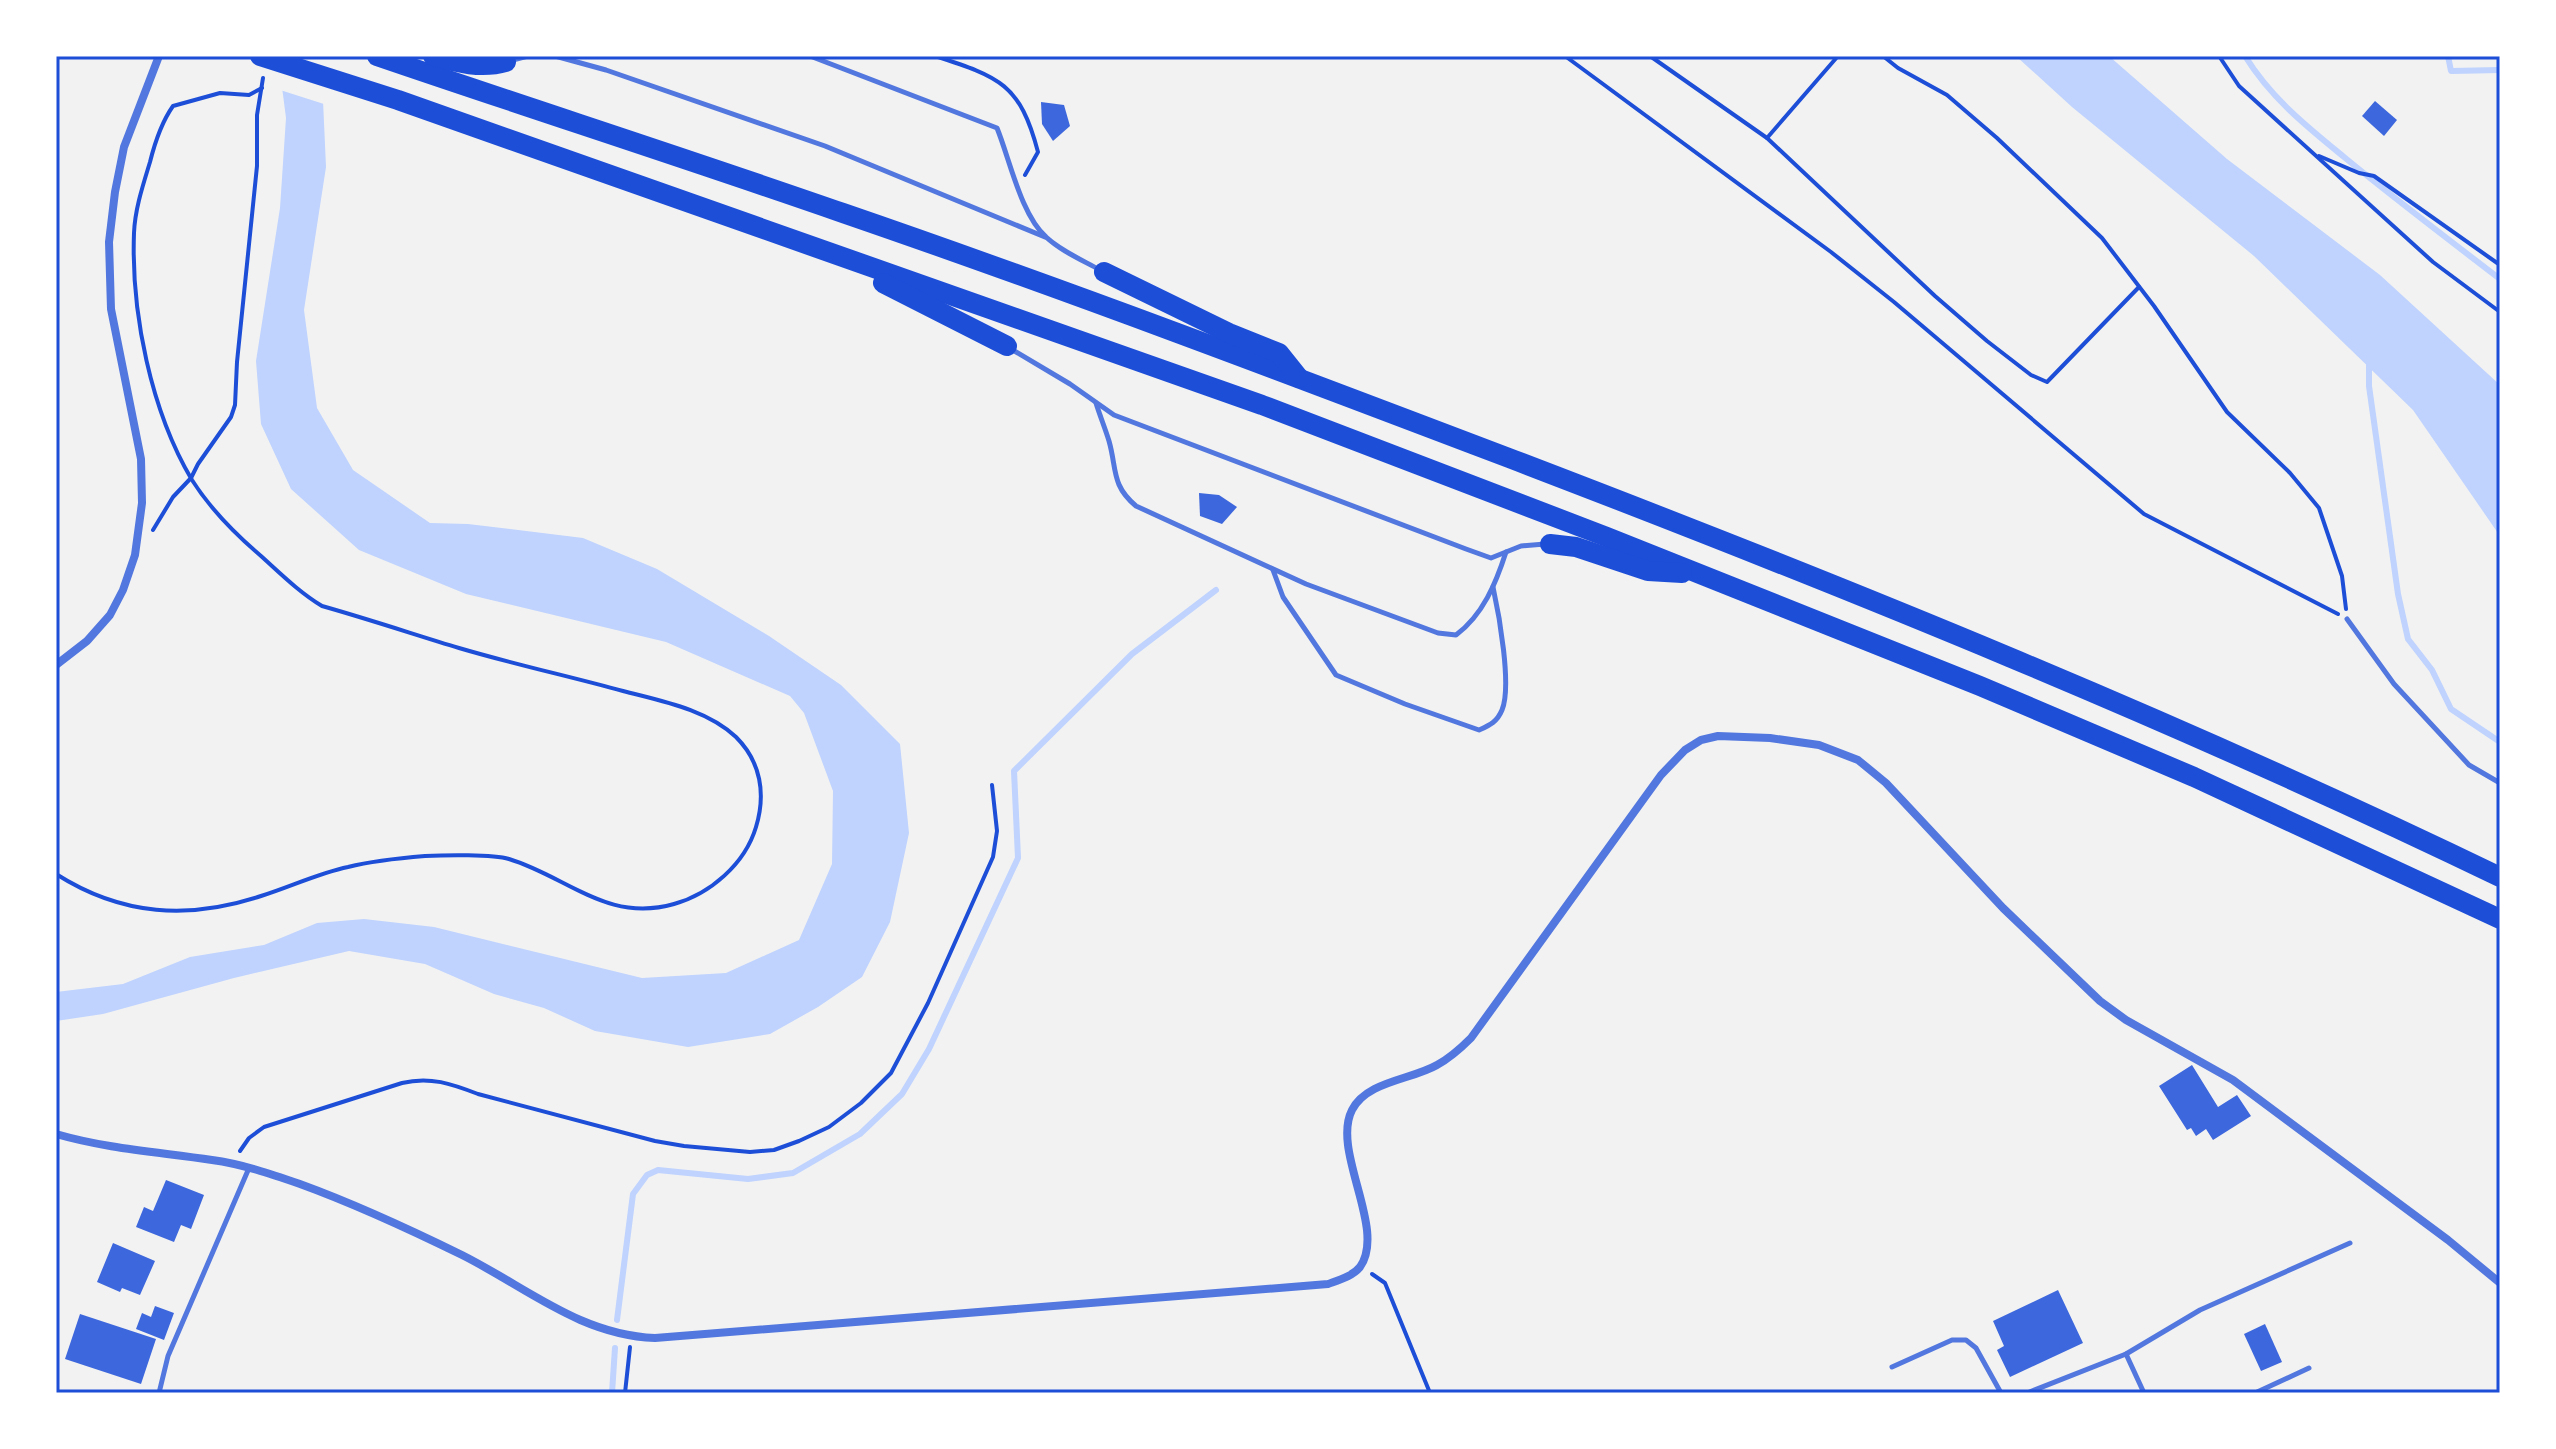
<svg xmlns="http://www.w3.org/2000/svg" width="2556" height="1449" font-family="'Noto Sans',sans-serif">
<rect width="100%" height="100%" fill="#f2f2f2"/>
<g fill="#bfd3fe">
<path d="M278,56H321L326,167L304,310L317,408L353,470L430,523L468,524L583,538L657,569L769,636L841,685L900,744L909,833L890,922L862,977L818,1007L770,1034L688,1047L595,1031L544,1008L494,994L425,964L349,951L234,978L103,1014L56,1021V992L123,984L190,957L264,945L317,923L364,919L434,927L642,978L726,973L799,940L832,864L833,791L804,713L790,696L666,642L466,594L359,550L291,489L261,424L256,361L280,208L286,118Z"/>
<path d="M2016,56H2109L2227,159L2380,275L2500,385V536L2413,410L2254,256L2072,107Z"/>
</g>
<path fill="#f2f2f2" d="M274,56H325L327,105L277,89Z"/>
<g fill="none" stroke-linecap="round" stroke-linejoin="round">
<g stroke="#bfd3fe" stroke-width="6">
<path d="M2245,56C2271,98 2306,126 2344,157C2395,199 2448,239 2500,279"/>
<path d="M2448,56L2451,71L2500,70"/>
<path d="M2369,359V386L2398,594L2408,639L2432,670L2451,709L2500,742"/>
<path d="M617,1320L633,1194L647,1175L658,1170L748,1179L793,1173L860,1134L902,1094L929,1049L1018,858L1014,771L1132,654L1216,590"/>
<path d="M612,1393L615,1348"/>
</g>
</g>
<g fill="#3d67dc">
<path d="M2375,101L2397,120L2384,136L2362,116Z"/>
<path d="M1041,102L1064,105L1070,126L1053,141L1042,124Z"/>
<path d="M1199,493L1219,495L1237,507L1222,524L1200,516Z"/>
<path d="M2192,1065L2218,1107L2237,1095L2251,1116L2213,1140L2206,1129L2196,1136L2191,1128L2187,1130L2159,1086Z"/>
<path d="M166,1180L204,1195L191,1229L181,1225L174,1242L136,1227L144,1207L153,1211Z"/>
<path d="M113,1243L155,1261L140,1295L122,1288L120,1292L97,1282Z"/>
<path d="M2058,1290L2083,1343L2010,1377L1997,1350L2004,1346L1993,1321Z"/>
<path d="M155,1306L174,1313L164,1340L136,1329L142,1313L151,1317Z"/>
<path d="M80,1314L156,1339L141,1384L65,1359Z"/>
<path d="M2265,1324L2282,1362L2261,1371L2244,1334Z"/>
</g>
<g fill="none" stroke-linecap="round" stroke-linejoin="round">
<g stroke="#1d4ed8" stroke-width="4">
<path d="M935,56C1000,77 1020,84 1038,152L1025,175"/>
<path d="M1565,56L1831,252L1894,302L2144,514L2338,614"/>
<path d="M1650,56L1767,138L1935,296L1987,341L2031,375L2047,382L2139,287"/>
<path d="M1883,56L1898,68L1947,95L1997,138L2102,238L2154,306L2227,412L2290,473L2319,508L2342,576L2346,609"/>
<path d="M2219,56L2239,86L2433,262L2500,312"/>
<path d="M1767,138L1838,56"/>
<path d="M2319,156L2359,173L2374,176L2500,265"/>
<path d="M153,530L173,497L191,478L198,464L231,417L235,405L237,362L257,166V115L263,78"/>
<path d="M56,874C122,916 189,920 261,896C290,887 319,873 348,867C372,861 400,858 425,856C444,855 493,854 509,859C568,877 607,923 674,904C710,894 745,864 756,827C766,794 761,762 736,737C706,709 661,701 623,691C568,676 513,664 459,648C413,634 368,619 322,606C299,592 281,574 261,556C234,533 211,510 192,480C151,411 131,313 134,233C135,209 143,185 150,162C155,142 161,123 173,106L220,93L249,95L262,88"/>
<path d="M240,1151L249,1138L264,1127L402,1083C430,1076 452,1084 478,1094L655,1141L684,1146L750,1152L774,1150L799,1141L829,1127L861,1103L891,1073L928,1003L993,857L997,831L992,785"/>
<path d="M1372,1274L1385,1283L1430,1393"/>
<path d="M625,1393L630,1347"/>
</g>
<g stroke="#5277de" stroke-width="5">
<path d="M555,56L606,70L825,146L1045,237"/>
<path d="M810,56L997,128C1010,160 1021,215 1046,237C1061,251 1082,260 1100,270"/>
<path d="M509,61L528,56"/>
<path d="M1011,349L1070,384L1114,415L1466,549L1491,558L1521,546L1545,544"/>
<path d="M1096,403C1100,416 1105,428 1109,441C1117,469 1111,485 1136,506L1306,584L1438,633L1456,635C1483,615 1496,583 1506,552"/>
<path d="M1273,570L1283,597L1336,675L1405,704L1479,730C1490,725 1497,722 1502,710C1512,686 1499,614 1493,587"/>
<path d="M2347,619L2394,684L2469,765L2500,783"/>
<path d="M2126,1354L2144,1393"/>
<path d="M1892,1367L1952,1340H1966L1976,1348L2001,1393"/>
<path d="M159,1393L168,1356L249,1168"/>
<path d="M2027,1393L2126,1354L2200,1310L2350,1243"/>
<path d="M2255,1393L2309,1368"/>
</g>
<g stroke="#5277de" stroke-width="8">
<path d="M56,665L87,641L110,615L123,590L135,555L142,503L141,459L111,309L109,242L115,192L124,147L159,56"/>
<path d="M56,1134C108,1149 159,1152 212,1160C242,1164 271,1174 300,1184C355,1204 409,1229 462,1255C526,1287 580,1335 655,1338L1328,1284C1339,1280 1353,1276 1360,1267C1387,1229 1331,1151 1352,1110C1367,1081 1411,1080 1437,1065C1450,1058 1460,1049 1471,1038L1640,804L1661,775L1685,750L1701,740L1718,736L1770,738L1819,745L1858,760L1886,783L2003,908L2100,1001L2126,1020L2233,1080L2448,1240L2500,1283"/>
</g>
<g stroke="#1d4ed8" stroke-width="20">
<path d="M260,56L398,100L1262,405L1607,537L1980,686L2194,777L2500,919"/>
<path d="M377,56C532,109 688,159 843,213C1067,290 1288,374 1509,458C1844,586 2177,721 2500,877"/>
<path d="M433,56C457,63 482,69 506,62"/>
<path d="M1104,272L1229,333L1279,353L1299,378"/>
<path d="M883,283L1007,346"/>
<path d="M1550,544L1576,547L1648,571L1682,573"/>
</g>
</g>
<rect width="2556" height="1449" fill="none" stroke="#ffffff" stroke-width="116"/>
<rect x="58" y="58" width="2440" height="1333" fill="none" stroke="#1d4ed8" stroke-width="3"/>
</svg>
